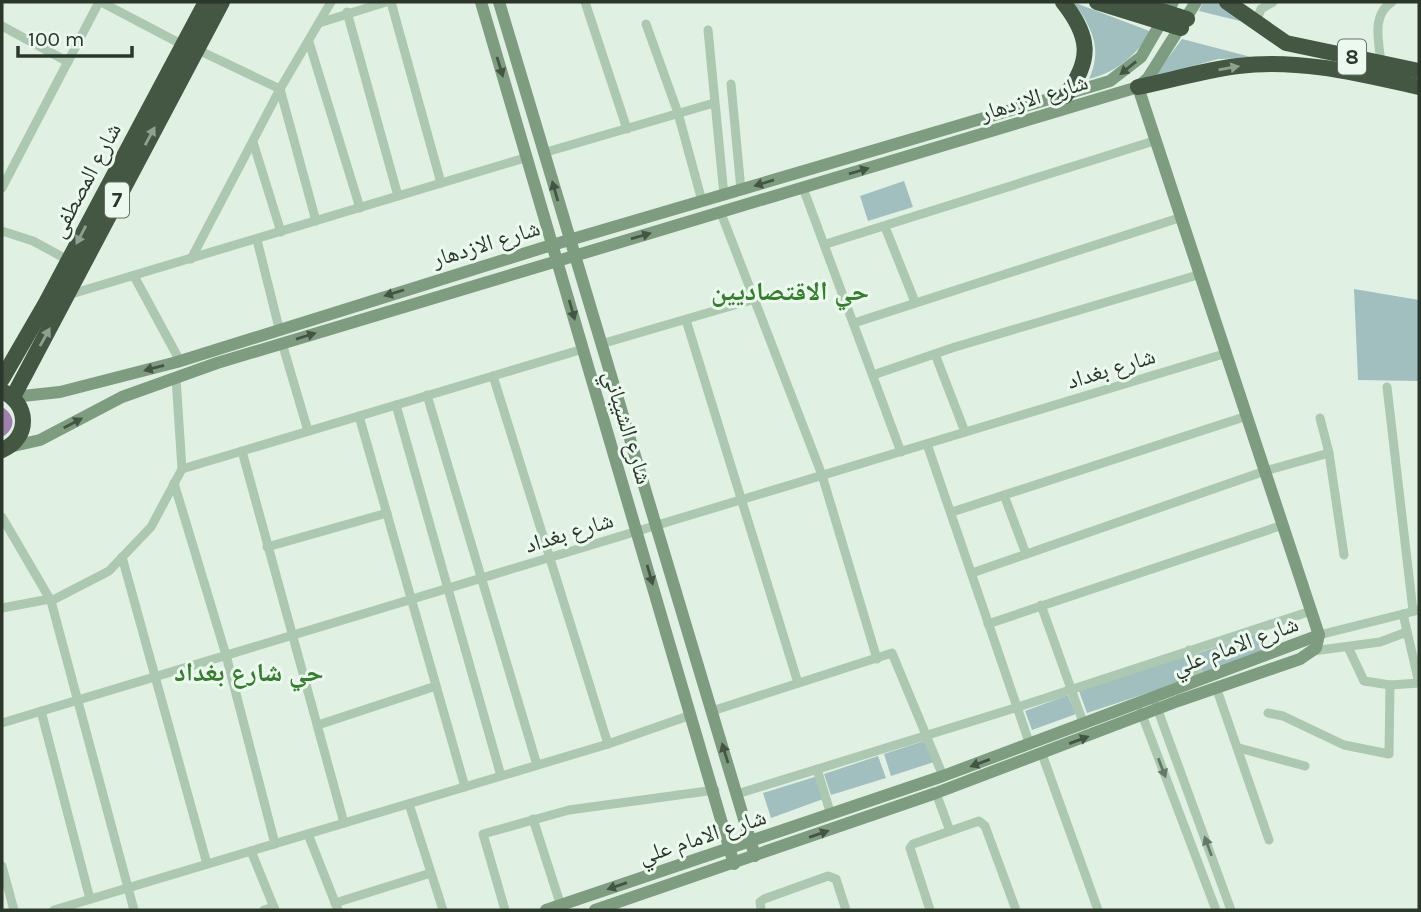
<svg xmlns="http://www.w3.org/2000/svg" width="1421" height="912" font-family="Karla,'Noto Naskh Arabic',sans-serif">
<rect width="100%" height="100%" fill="#e0f1e3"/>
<g fill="#a1bfbf">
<path d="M1073,2L1152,32C1134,56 1119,71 1089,79C1103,49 1092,27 1073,2Z"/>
<path d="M1203,2H1218L1244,22L1199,11Z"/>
<path d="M1182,39L1255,58L1218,59L1154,77Z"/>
<path d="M904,181L913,207L868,221L860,196Z"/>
<path d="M1354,289L1419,300V381L1358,380Z"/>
<path d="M1262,632L1269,652L1203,674L1195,654Z"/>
<path d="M1185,655L1193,678L1087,713L1079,691Z"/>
<path d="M1068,695L1076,714L1032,730L1025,711Z"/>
<path d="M927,740L934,762L891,776L884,754Z"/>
<path d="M878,756L886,778L831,795L824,774Z"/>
<path d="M818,776L826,798L771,818L763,793Z"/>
</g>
<path fill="#9f81ac" d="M2,407C16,415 16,429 2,437Z"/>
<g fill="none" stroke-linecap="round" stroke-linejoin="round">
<g stroke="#adc8b0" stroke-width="9">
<path d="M101,2L183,45"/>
<path d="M391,2L441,183"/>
<path d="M585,2L627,129"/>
<path d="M347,12L398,196"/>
<path d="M319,23L386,2"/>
<path d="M646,24L678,113L702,201"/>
<path d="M1255,24L1261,9L1273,2"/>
<path d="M2,26L68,62"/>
<path d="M708,30L724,195"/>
<path d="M309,42L360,208"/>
<path d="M196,49L280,89L316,221"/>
<path d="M1381,63C1379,41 1371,15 1392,2"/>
<path d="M731,84L741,190"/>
<path d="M253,142L281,232"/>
<path d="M543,153L714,103"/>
<path d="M2,188L99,2"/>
<path d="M803,188L901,452"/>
<path d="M721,213L822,475L877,659"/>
<path d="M885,227L915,302"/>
<path d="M2,231L33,241L68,260"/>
<path d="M257,240L279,328"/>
<path d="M826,244L1157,140"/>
<path d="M191,259L280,89L331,2"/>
<path d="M134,276L180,361"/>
<path d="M68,295L528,157"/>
<path d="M686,320L798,683"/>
<path d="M854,323L1182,217"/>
<path d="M282,343L308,431"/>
<path d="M601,344L755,299"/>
<path d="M935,354L965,432"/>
<path d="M873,375L955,347L1201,274"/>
<path d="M493,376L608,744"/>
<path d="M1387,387L1413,611"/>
<path d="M427,395L537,765"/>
<path d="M396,405L501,776"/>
<path d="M359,416L465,787"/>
<path d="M1320,418L1329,453L1344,555"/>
<path d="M927,444L1030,745"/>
<path d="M242,451L344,823"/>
<path d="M182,469L583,349"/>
<path d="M174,483L226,655L275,844"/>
<path d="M1004,495L1026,554"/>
<path d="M952,512L1247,416"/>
<path d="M2,517L51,601L134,910"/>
<path d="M267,547L387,513"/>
<path d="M122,557L207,864"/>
<path d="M972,573L1265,471L1329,453"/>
<path d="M51,601L109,571L151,527L182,469L176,378"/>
<path d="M1041,605L1084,725"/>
<path d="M2,608L50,599"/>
<path d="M1403,614L1419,683"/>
<path d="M988,624L1283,525"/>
<path d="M1319,635L1419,610"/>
<path d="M1348,647L1364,681L1390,685L1419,683"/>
<path d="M1189,650L1200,680"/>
<path d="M1313,651L1380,642L1407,632"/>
<path d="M1216,687L1269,840"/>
<path d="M1156,705L1231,910"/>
<path d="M41,711L90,899"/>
<path d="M712,711L892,653L943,776"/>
<path d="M1141,712L1216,910"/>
<path d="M1268,713L1283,716L1344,745L1389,754L1390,685"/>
<path d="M2,723L1227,353"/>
<path d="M318,725L436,686"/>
<path d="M1239,748L1305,766"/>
<path d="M1042,754L1098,910"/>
<path d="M817,769L831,815"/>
<path d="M936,793L950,831"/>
<path d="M737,794L1015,708L1311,611"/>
<path d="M409,804L443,910"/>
<path d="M533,819L561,906"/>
<path d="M308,834L338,910"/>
<path d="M251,851L275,910"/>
<path d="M2,866L14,910"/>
<path d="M335,903L431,873"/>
<path d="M54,910L608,744L691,715"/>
<path d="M264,910L274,907"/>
<path d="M505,910L483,834L569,810L715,790"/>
<path d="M761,910L760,902L764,899L828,876L836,879L846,910"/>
<path d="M930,910L910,848L913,844L979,821L985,826L1016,910"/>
</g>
<g stroke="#7e9c7f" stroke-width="12">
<path d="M481,2L734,864"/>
<path d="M499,2L755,856"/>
<path d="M13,397L60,392L177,362L542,248L1110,81L1141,57L1173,2"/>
<path d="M9,447L40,440L122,397L217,363L1138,87L1148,78L1196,2"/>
<path d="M546,910L943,776L1319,635"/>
<path d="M595,910L936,793L1178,701L1300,659L1316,648L1319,635L1138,87"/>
</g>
<g stroke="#435743" stroke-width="16">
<path d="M1063,2C1090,36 1093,60 1065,96"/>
<path d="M1097,2L1181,28"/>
<path d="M1134,2L1187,19"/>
<path d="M1227,2L1286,43L1419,71"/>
<path d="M1138,87C1172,80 1205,70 1238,66C1298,58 1361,74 1419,87"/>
<path d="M2,379L46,303L206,2"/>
<path d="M2,391C29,403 31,438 2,450"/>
<path d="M13,397L222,2"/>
</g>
</g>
<defs><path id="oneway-solid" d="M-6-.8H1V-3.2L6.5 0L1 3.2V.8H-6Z" transform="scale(1.75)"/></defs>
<g fill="#454">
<use href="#oneway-solid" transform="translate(500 67) rotate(73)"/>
<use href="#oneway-solid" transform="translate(1128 68) rotate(141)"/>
<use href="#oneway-solid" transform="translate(859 171) rotate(-16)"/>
<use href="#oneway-solid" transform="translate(764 183) rotate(163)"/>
<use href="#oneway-solid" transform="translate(555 191) rotate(-106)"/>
<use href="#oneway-solid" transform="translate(641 236) rotate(-16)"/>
<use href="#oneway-solid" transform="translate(394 293) rotate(163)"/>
<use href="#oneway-solid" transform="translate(572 310) rotate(74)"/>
<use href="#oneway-solid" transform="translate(306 336) rotate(-17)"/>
<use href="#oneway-solid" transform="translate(154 368) rotate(165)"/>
<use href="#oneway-solid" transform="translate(73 423) rotate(-28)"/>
<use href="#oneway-solid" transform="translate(650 575) rotate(74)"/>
<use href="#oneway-solid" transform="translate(1079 740) rotate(-20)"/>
<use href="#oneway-solid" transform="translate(725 753) rotate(-107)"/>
<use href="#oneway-solid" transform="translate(980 763) rotate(160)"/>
<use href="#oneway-solid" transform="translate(819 834) rotate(-19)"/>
<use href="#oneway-solid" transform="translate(617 886) rotate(161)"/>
</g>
<g fill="#8fa090">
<use href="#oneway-solid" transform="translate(1229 68) rotate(-10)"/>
<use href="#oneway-solid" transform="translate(150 136) rotate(-62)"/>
<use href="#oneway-solid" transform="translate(81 235) rotate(118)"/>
<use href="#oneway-solid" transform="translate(45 337) rotate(-61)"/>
</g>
<g fill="#667867">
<use href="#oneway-solid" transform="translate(1162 768) rotate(69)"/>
<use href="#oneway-solid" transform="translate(1208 846) rotate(-110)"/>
</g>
<g text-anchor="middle" stroke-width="6" stroke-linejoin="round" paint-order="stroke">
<g fill="#ecf9ef" stroke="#657166" stroke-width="2">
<rect x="1338" y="39.5" width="28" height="35" rx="5"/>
<rect x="105" y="182.5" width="24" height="35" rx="5"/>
</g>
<g font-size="21" font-weight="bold" fill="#2b372b">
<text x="1352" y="64">8</text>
<text x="117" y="207">7</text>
</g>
<g font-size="23" fill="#2b372b" stroke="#ecf9ef">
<text transform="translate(1034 97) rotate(-17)" y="8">شارع الازدهار</text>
<text transform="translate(85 180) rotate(-62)" y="8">شارع المصطفى</text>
<text transform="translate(486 243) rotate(-17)" y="8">شارع الازدهار</text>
<text transform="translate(1111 368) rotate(-17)" y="8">شارع بغداد</text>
<text transform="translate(628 427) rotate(73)" y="8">شارع الشيباني</text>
<text transform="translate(569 532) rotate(-17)" y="8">شارع بغداد</text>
<text transform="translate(1235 645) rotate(-20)" y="8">شارع الامام علي</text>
<text transform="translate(702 836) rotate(-18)" y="8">شارع الامام علي</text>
</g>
<g font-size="26" font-weight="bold" fill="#337f2b" stroke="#ecf9ef">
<text x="790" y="300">حي الاقتصاديين</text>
<text x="249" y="681">حي شارع بغداد</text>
</g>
</g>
<rect width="1421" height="912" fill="none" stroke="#2b372b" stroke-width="7"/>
<path d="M18 46v10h114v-10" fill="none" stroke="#2b372b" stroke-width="3.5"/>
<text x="28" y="46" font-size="21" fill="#2b372b" stroke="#ecf9ef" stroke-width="5" paint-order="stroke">100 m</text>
</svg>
